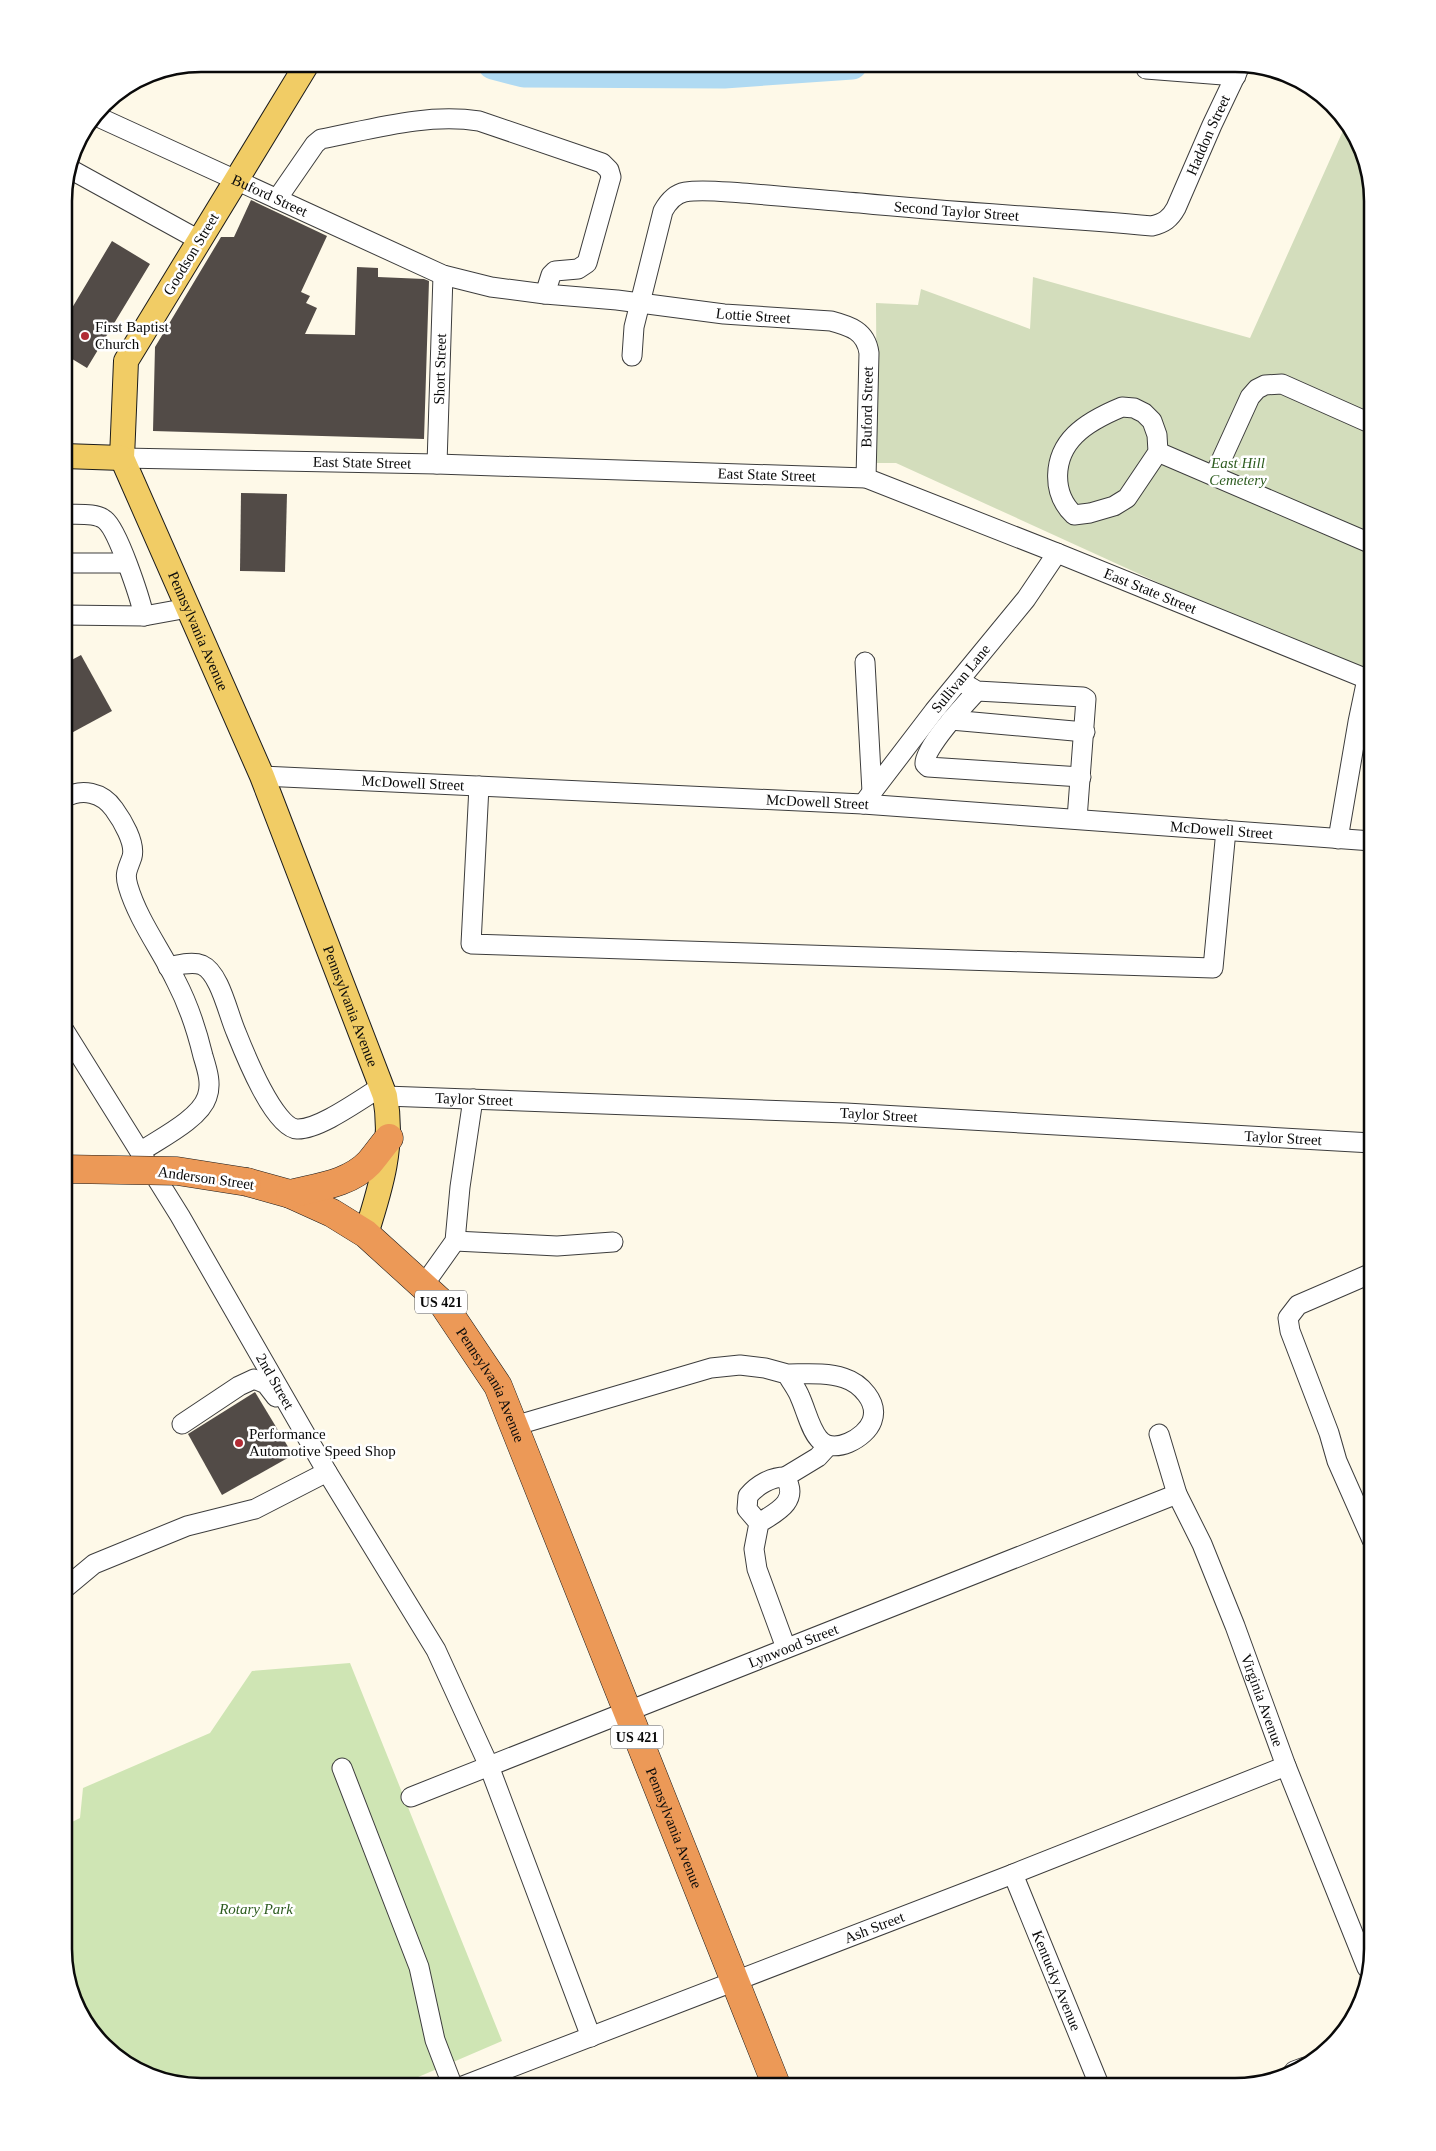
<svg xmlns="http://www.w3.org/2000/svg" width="1436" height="2151" font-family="'Times New Roman',serif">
<rect width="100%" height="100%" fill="#fef9e8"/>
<path fill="#cfe5b4" d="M350,1663L502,2041L395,2087H193L132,2069L82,2018L64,1949V1826L80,1818L83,1788L210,1733L252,1671Z"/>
<path fill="#d3ddbc" d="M1346,124L1354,133L1372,202V680L896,463H877L876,303L918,305L921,289L1030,329L1033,277L1250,338Z"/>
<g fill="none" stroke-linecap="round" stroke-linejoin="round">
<path stroke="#b0daf2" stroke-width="31" d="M493,64L524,72L724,73L852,64"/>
</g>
<g fill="#524b47">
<path d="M251,200L327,236L301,292L310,296L306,303L317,308L305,334L355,335L357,267L378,268V277L424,279L429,281L424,439L153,431L155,347L221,237H234Z"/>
<path d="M112,241L150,264L87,368L64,354V313H69Z"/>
<path d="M241,493L287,494L285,572L240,571Z"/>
<path d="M81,655L112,711L64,737V664Z"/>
<path d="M255,1392L293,1455L222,1495L188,1434Z"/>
</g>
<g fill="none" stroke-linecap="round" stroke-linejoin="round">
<defs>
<g id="minor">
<path d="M1146,69L1236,76"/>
<path id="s1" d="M96,116L443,275L491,287L545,294L617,300L724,314L831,321C850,326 866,331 869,353L866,478"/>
<path d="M70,169L199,240"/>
<path d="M277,199L315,144L321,139C373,129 426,113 479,121L602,163L609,170L611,177L587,263L578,269L555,271L551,275L545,294"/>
<path id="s2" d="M632,356L634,327L663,211C668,202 674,194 685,192C703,189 724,192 742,193C782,196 821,200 860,203C957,213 1055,217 1152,226C1164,223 1170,219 1176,208L1212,125L1241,64"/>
<path d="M1122,407L1134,408L1144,413L1152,421L1157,435L1158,452L1127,498L1114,506L1090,513L1074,515C1051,493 1053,457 1075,435C1088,422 1105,414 1122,407Z"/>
<path d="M1158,452L1372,544"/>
<path id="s3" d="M122,458L437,464L866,478L1057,553L1372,681"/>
<path id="s4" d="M437,464L443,275"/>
<path d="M1214,476L1250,397L1257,389L1265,385L1282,384L1372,424"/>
<path d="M64,514C75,515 96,512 105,520C118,530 140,598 144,616"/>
<path d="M64,563H126"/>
<path d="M64,615L144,616L188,608"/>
<path d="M865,662L872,792"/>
<path d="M960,681L977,691L1083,697L1086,699L1077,819"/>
<path d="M977,691C965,704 923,749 925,764L928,767L1081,777"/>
<path d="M951,720L1085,732"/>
<path id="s5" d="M262,776L863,804L1372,841"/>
<path d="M479,786L471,944L1213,968L1226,830"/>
<path d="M64,798C82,788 102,792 114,809C122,820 136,843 132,857C128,869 124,873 128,886C138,920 161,950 176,981C188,1004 197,1031 203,1056C207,1069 212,1084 207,1097C200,1119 159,1139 140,1152"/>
<path id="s6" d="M863,804L934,711L1026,599L1057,553"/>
<path d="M1338,839L1358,722L1367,679"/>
<path d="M168,967C178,965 192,961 202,965C220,973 228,1014 236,1032C244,1052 274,1128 297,1129C319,1130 361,1099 381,1087"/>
<path id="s7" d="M64,1030L180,1216L327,1472L436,1650L489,1766L591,2037"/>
<path id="s8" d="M385,1096L846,1113L1372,1143"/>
<path d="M455,1241L557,1246L613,1242"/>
<path d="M423,1286L455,1241L460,1187L473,1099"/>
<path d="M182,1424L239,1386L254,1379L266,1384L276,1397"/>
<path d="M514,1426L711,1368L740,1365L765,1368L787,1374C791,1382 797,1389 800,1397C806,1410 810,1429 819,1439C833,1456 866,1438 872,1421C879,1402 860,1383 844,1378C826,1372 805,1374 787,1374"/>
<path id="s9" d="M1159,1434L1177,1494L1202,1544L1235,1626L1286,1766L1367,1968"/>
<path d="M785,1477L818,1457L828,1446"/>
<path d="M759,1523L747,1509L748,1496C757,1485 771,1477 785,1477C800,1501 777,1512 759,1523L754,1549L757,1569L786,1648"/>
<path d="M1372,1540L1337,1461L1329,1433L1290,1331L1288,1318L1298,1305L1372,1273"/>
<path d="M64,1589L94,1564L187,1526L255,1509L327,1472"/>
<path d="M342,1768L419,1967L435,2040L453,2087"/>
<path id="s10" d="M411,1797L1177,1494"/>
<path id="s11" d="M1013,1874L1100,2087"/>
<path d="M1294,2071L1305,2067"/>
<path id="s12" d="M460,2087L1013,1874L1286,1766"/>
</g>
<g id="major">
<path id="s13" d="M307,64L126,361L122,458L262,776L385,1096C394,1145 381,1187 366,1234"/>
<path d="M64,456L122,458"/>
</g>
<g id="highway">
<path id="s14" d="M247,1182L290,1194L332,1213L366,1234L443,1304L498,1386L777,2087"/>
<path d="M290,1194C317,1187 349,1184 369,1163C376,1155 382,1146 389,1138"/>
</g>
</defs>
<use href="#minor" stroke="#3d3d3d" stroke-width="21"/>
<use href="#major" stroke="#1b1b1b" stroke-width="26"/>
<use href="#highway" stroke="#1b1b1b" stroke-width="29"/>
<path stroke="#2c2c2c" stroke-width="3" stroke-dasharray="5 2.5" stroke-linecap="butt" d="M64,1547L73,1559"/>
<use href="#minor" stroke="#fff" stroke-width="19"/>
<use href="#major" stroke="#f1cc65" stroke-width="24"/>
<use href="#highway" stroke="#ec9957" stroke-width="28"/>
<defs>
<path id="highway-bridge" d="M64,1169L177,1171L247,1182"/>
</defs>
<use href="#highway-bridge" stroke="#1b1b1b" stroke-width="29" stroke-linecap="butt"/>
<use href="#highway-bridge" stroke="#ec9957" stroke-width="28"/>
</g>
<g fill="#b12b34" stroke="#fff" stroke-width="2">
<circle cx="85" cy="336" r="5"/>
<circle cx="239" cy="1443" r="5"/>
</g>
<g text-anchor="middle" stroke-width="5" stroke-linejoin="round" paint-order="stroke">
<g fill="#fff" stroke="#545454" stroke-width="1">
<rect x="415" y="1290.5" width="52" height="23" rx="4"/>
<rect x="611" y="1725.5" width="52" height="23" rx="4"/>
</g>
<g font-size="14" font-weight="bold" fill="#0a0a0a">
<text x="441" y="1307">US 421</text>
<text x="637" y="1742">US 421</text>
</g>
<g font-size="15" fill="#0a0a0a" stroke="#fff">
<text dy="5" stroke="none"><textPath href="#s2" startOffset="758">Haddon Street</textPath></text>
<text dy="5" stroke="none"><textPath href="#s1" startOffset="191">Buford Street</textPath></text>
<text dy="5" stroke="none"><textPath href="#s2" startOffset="451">Second Taylor Street</textPath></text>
<text transform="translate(191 254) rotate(-59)" y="5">Goodson Street</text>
<text dy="5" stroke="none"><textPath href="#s1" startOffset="695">Lottie Street</textPath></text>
<text dy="5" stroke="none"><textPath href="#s4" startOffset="95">Short Street</textPath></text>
<text transform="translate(867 407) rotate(-89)" y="5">Buford Street</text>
<text dy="5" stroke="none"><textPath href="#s3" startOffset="240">East State Street</textPath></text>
<text dy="5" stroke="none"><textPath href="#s3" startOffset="645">East State Street</textPath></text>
<text dy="5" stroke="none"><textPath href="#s3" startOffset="1050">East State Street</textPath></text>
<text dy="5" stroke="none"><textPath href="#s13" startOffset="634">Pennsylvania Avenue</textPath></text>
<text dy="5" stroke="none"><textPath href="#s6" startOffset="159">Sullivan Lane</textPath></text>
<text dy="5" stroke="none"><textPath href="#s5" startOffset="151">McDowell Street</textPath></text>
<text dy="5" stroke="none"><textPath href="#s5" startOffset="556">McDowell Street</textPath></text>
<text dy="5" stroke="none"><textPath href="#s5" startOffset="961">McDowell Street</textPath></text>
<text dy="5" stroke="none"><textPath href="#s13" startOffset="1039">Pennsylvania Avenue</textPath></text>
<text dy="5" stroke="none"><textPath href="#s8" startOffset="89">Taylor Street</textPath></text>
<text dy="5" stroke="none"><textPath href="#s8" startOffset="494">Taylor Street</textPath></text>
<text dy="5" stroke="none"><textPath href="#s8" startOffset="899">Taylor Street</textPath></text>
<text transform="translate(206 1178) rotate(8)" y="5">Anderson Street</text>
<text dy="5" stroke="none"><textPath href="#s7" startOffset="410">2nd Street</textPath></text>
<text dy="5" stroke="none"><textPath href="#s14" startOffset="329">Pennsylvania Avenue</textPath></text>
<text dy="5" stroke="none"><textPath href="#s10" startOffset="411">Lynwood Street</textPath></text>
<text dy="5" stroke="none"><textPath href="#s9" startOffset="286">Virginia Avenue</textPath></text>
<text dy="5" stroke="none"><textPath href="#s14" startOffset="809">Pennsylvania Avenue</textPath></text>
<text dy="5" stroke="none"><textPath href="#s12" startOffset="444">Ash Street</textPath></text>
<text dy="5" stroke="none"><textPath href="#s11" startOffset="115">Kentucky Avenue</textPath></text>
</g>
<g font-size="15" fill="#0a0a0a" stroke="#fff" text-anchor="start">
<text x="95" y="332">First Baptist<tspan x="95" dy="17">Church</tspan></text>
<text x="249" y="1439">Performance<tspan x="249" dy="17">Automotive Speed Shop</tspan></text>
</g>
<g font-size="15" font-style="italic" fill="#2d5c1f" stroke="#fff">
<text x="1238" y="468">East Hill<tspan x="1238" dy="17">Cemetery</tspan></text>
<text x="256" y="1914">Rotary Park</text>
</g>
</g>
<path d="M0 0H1436V2151H0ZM201 72H1235A129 129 0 0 1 1364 201V1949A129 129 0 0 1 1235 2078H201A129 129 0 0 1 72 1949V201A129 129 0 0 1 201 72Z" fill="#fff" fill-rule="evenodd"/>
<path fill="none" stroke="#0a0a0a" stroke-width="2.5" d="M201 72H1235A129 129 0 0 1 1364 201V1949A129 129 0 0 1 1235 2078H201A129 129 0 0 1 72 1949V201A129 129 0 0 1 201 72Z"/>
</svg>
